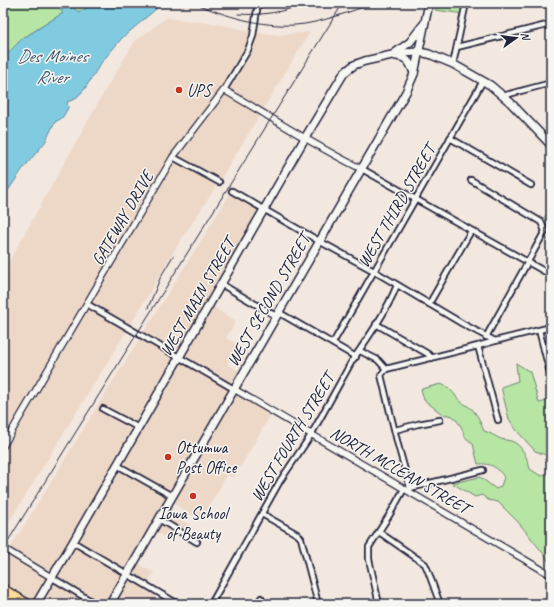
<svg xmlns="http://www.w3.org/2000/svg" width="554" height="607" font-family="Caveat,sans-serif">
<rect width="100%" height="100%" fill="#f2e8df"/>
<filter id="ink" filterUnits="userSpaceOnUse"><feTurbulence type="fractalNoise" baseFrequency=".025" numOctaves="2"/><feDisplacementMap in="SourceGraphic" scale="8" xChannelSelector="R" yChannelSelector="G"/><feConvolveMatrix kernelMatrix="1 2 1 2 8 2 1 2 1" color-interpolation-filters="sRGB"/></filter>
<g filter="url(#ink)">
<g fill="#edd8c8">
<path d="M166,18L217,24L249,31L277,35L310,32L219,182L172,254L131,324L3,532V272L111,80L135,41Z"/>
<path d="M232,191L264,209L210,305L236,321L226,338L248,350L240,364L230,358L227,364L243,373L234,389L272,412L234,478L227,475L201,520L170,501L165,510L190,525L185,533L175,527L168,539L153,530L135,562L154,573L146,585L158,592L151,604L144,602L142,604H19L3,595V560L95,410Z"/>
</g>
<g fill="#b7e5a4" stroke="#6c8470">
<path d="M3,3H90C85,15 71,11 61,10L63,13L22,39L3,58Z"/>
<path d="M439,3H466L464,14L435,10Z"/>
<path d="M551,208V242L542,236L545,231L541,222Z"/>
<path d="M516,363L530,372L539,403L551,400V458L546,455L535,451L517,431L509,419L501,387L518,381Z"/>
<path d="M441,384L449,388L460,401L472,409L478,417L484,431C491,433 494,436 501,439C504,440 508,440 511,441C523,445 527,458 530,469L541,476L551,473V565L543,553L518,522L498,502L488,500L482,495L475,497L452,483L480,477L496,489L501,486L504,477C497,467 491,463 478,464L473,444L465,437L461,426L453,416L442,414L424,400L421,389Z"/>
</g>
<path fill="#81cbe1" stroke="#5b879f" d="M90,3H163L122,38L101,63L84,90L75,99L67,102L68,108L62,118L55,122L45,142L22,170L3,198V58L22,39L63,13L60,10L73,7L78,12C83,10 89,8 90,3Z"/>
<g fill="none" stroke-linecap="round" stroke-linejoin="round">
<defs>
<g id="minor">
<path d="M457,47L551,24"/>
<path d="M453,64L466,3"/>
<path d="M224,90L248,50L253,36L258,3"/>
<path d="M502,96L551,83"/>
<path d="M450,138L531,185"/>
<path d="M173,157L219,182"/>
<path d="M362,169L551,275"/>
<path d="M471,180L541,222L545,231L486,337"/>
<path d="M232,191L319,241L374,271L463,324L495,341L551,327"/>
<path d="M221,284L276,316"/>
<path d="M87,304L234,389"/>
<path d="M429,304L471,231"/>
<path d="M278,312L356,357"/>
<path d="M376,324L428,354L432,358"/>
<path d="M539,330L551,377"/>
<path d="M333,343L483,81"/>
<path d="M478,346L498,420"/>
<path d="M360,351L378,360L386,369"/>
<path d="M386,369L381,375L398,445L410,488"/>
<path d="M386,369L478,346L495,341"/>
<path d="M103,409L139,428"/>
<path d="M395,430L418,424L440,420"/>
<path d="M117,465L172,496"/>
<path d="M410,488L483,470"/>
<path d="M262,514L297,534L301,538L318,604"/>
<path d="M159,519L197,542"/>
<path d="M379,532L425,564L428,571L440,604"/>
<path d="M73,542L178,604"/>
<path d="M51,577L96,604"/>
<path d="M211,604L280,481L311,435L352,361C368,338 387,311 397,285"/>
<path d="M257,604L261,598"/>
<path d="M379,604L369,559V547L390,514L404,489"/>
</g>
<g id="tertiary">
<path d="M234,389L551,575"/>
<path d="M3,446L173,157L224,90C270,116 314,146 362,169"/>
<path d="M3,548L51,577"/>
</g>
<g id="secondary">
<path d="M395,53L410,42L423,25"/>
<path d="M396,56C408,57 410,63 414,73"/>
<path d="M36,604L73,542L305,138L344,73L354,65L365,61L401,53L419,52L429,54L453,64L490,85L510,102L551,145"/>
<path d="M110,604L406,92L414,74L429,3"/>
</g>
<g id="trunk">
<path d="M3,589L28,604"/>
<path d="M3,598L13,604"/>
</g>
</defs>
<use href="#minor" stroke="#22223b" stroke-width="8"/>
<use href="#tertiary" stroke="#22223b" stroke-width="8"/>
<use href="#secondary" stroke="#22223b" stroke-width="10"/>
<use href="#trunk" stroke="#22223b" stroke-width="11"/>
<use href="#minor" stroke="#f6f6f2" stroke-width="4.5"/>
<use href="#tertiary" stroke="#f6f6f2" stroke-width="5.5"/>
<use href="#secondary" stroke="#f6f6f2" stroke-width="7"/>
<use href="#trunk" stroke="#fedd96" stroke-width="8"/>
<g stroke="#22223b" stroke-width="1">
<path d="M194,3C225,16 261,27 295,25C318,24 352,11 374,3"/>
<path d="M238,14C261,16 285,12 306,3"/>
<path d="M148,308L161,276L173,256"/>
<path d="M3,549L343,3"/>
</g>
</g>
</g>
<g fill="#c8321e" stroke="#f6f6f2" stroke-width="1.5">
<circle cx="179" cy="90" r="4"/>
<circle cx="168" cy="457" r="4"/>
<circle cx="193" cy="496" r="4"/>
</g>
<g text-anchor="middle" stroke-width="3" stroke-linejoin="round" paint-order="stroke">
<g font-size="17" fill="#22223b" stroke="#f6f6f2" text-anchor="start">
<text x="187" y="96">UPS</text>
<text x="176" y="453">Ottumwa<tspan x="176" dy="20">Post Office</tspan></text>
<text x="193" y="519" text-anchor="middle">Iowa School<tspan x="193" dy="20">of Beauty</tspan></text>
</g>
<g font-size="17" fill="#22223b" stroke="#f6f6f2">
<text transform="translate(396 206) rotate(-60)" y="6">WEST THIRD STREET</text>
<text transform="translate(122 218) rotate(-60)" y="6">GATEWAY DRIVE</text>
<text transform="translate(197 297) rotate(-60)" y="6">WEST MAIN STREET</text>
<text transform="translate(268 300) rotate(-60)" y="6">WEST SECOND STREET</text>
<text transform="translate(292 437) rotate(-59)" y="6">WEST FOURTH STREET</text>
<text transform="translate(400 470) rotate(30)" y="6">NORTH MCLEAN STREET</text>
</g>
<g font-size="18" font-style="italic" fill="#3e556d" stroke="#f6f6f2">
<text x="52" y="62">Des Moines<tspan x="52" dy="21">River</tspan></text>
</g>
</g>
<rect width="554" height="607" fill="none" stroke="#f6f6f2" stroke-width="16"/>
<rect x="8" y="8" width="538" height="591" fill="none" stroke="#22223b" stroke-width="1.5" filter="url(#ink)"/>
<g transform="translate(516 38) rotate(76)" stroke="#f6f6f2" stroke-width="3" paint-order="stroke">
<path d="M0-3L7 15L0 10L-7 15Z" fill="#22223b"/>
<text y="-6" font-size="11" font-weight="bold" text-anchor="middle" fill="#22223b">N</text>
</g>
</svg>
